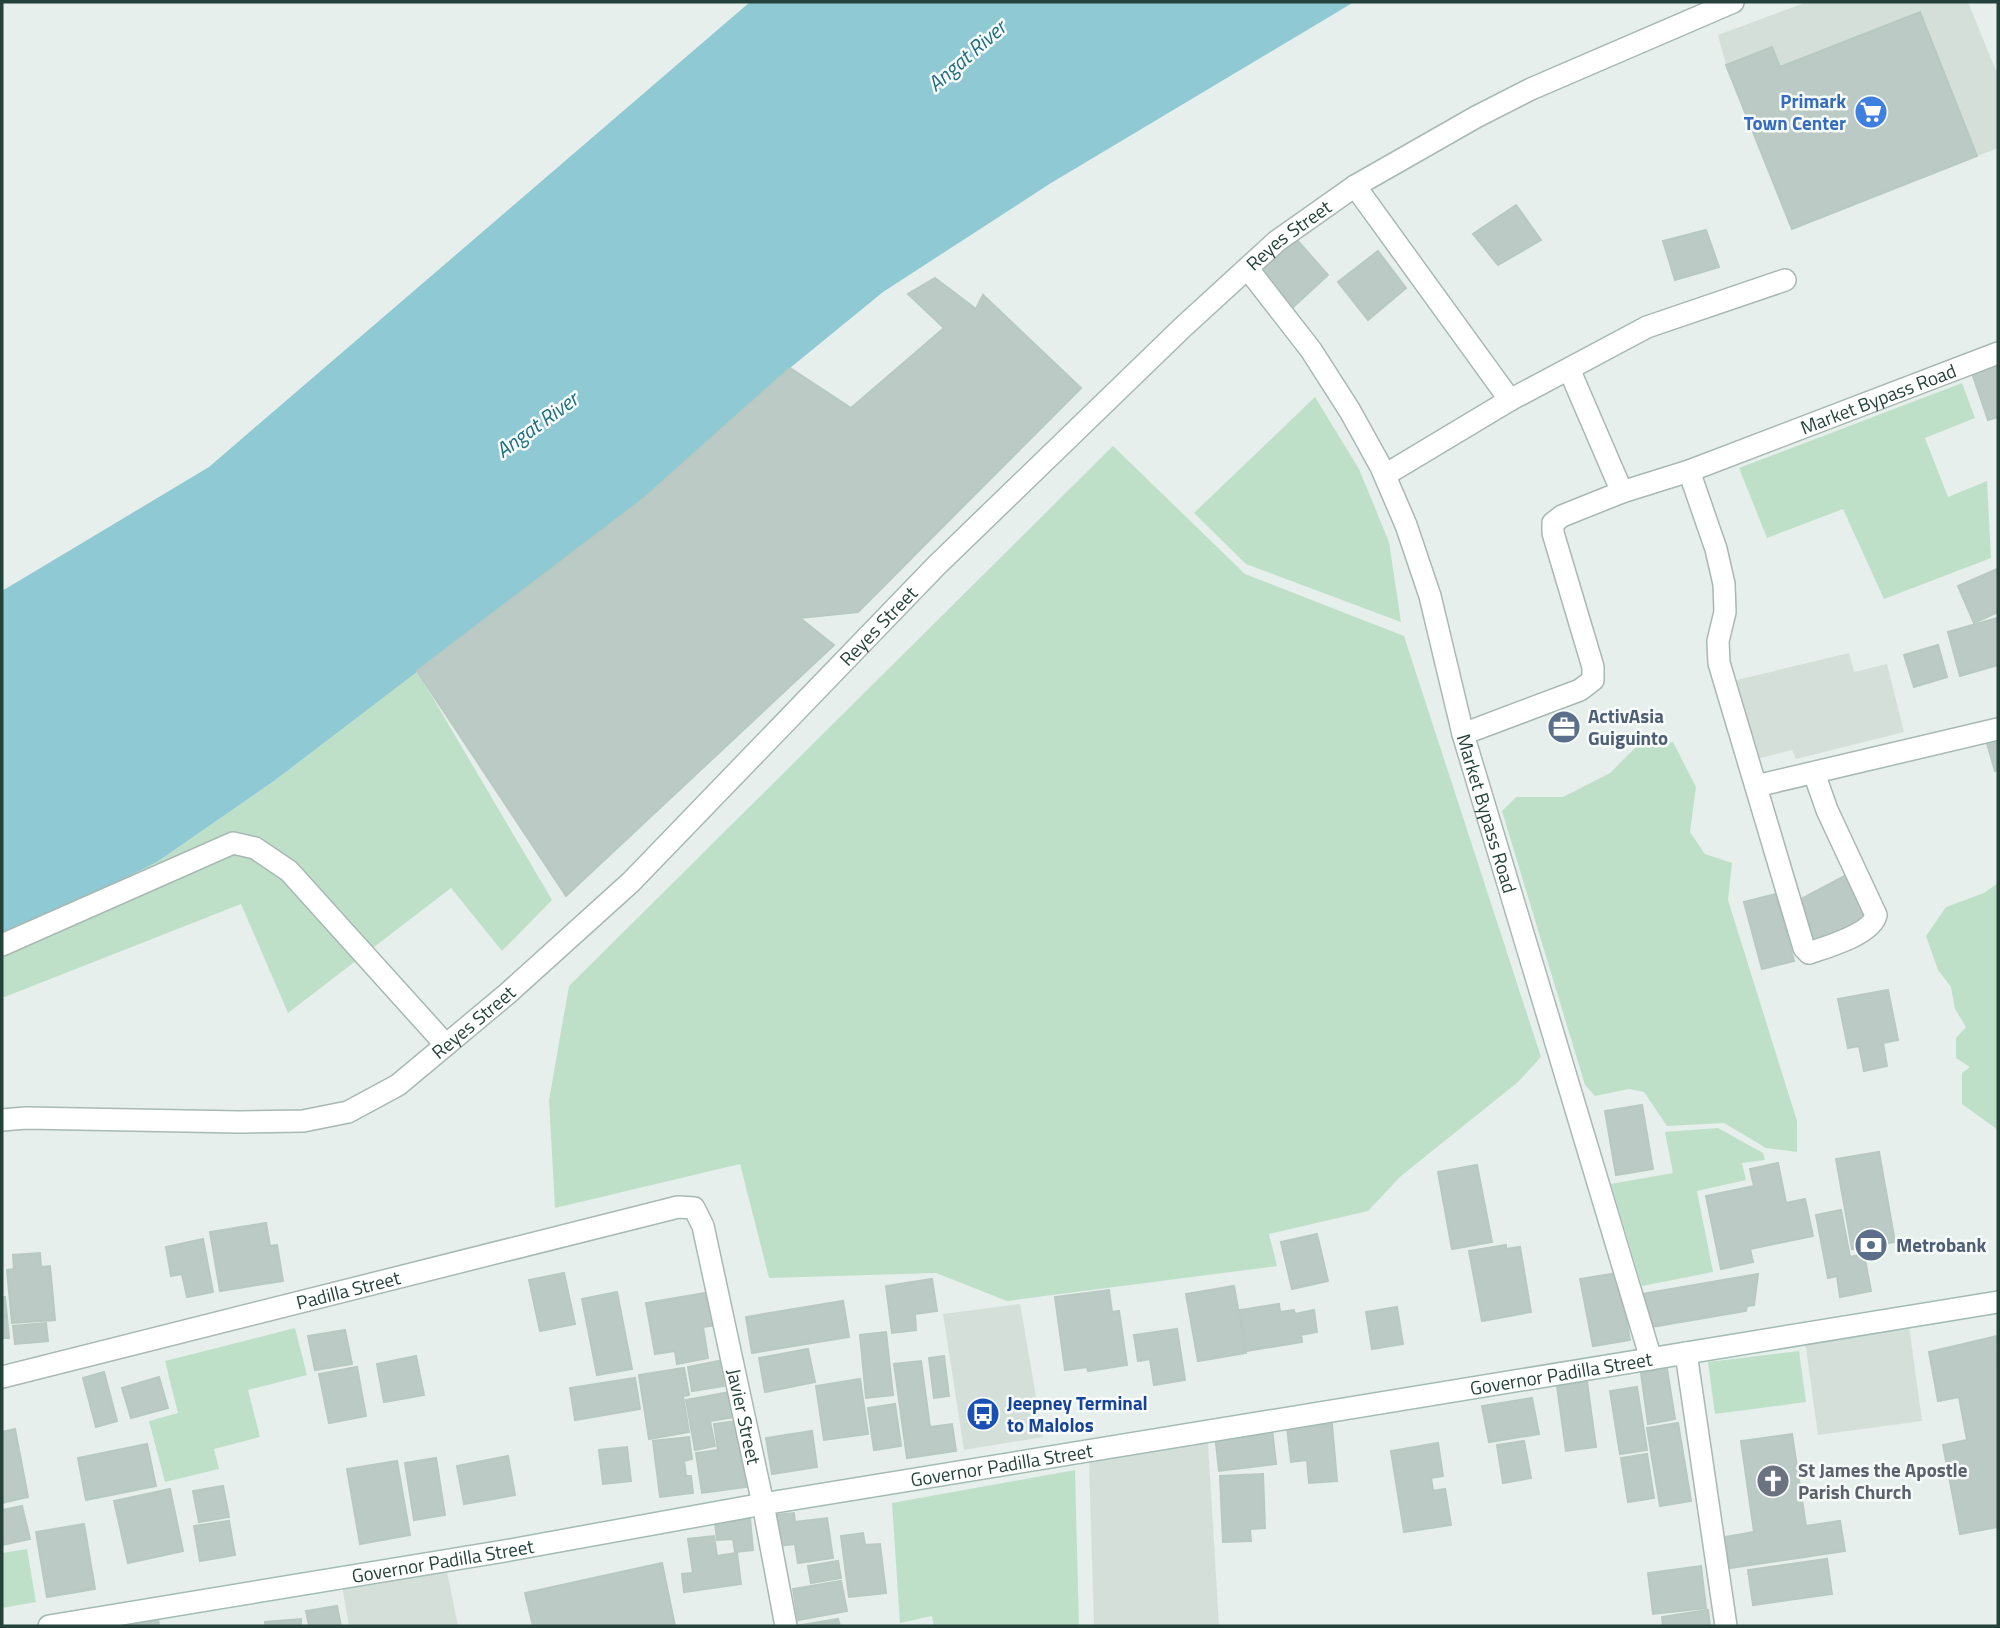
<svg xmlns="http://www.w3.org/2000/svg" width="2000" height="1628" font-family="'Titillium Web',sans-serif">
<rect width="100%" height="100%" fill="#e6efeb"/>
<g fill="#d4dfda">
<path d="M1807,2H1968L1998,76V148L1792,229L1726,65L1718,35Z"/>
<path d="M1849,653L1854,672L1887,664L1904,732L1796,759L1792,750L1757,759L1737,680Z"/>
<path d="M1020,1304L1043,1437L964,1450L943,1314Z"/>
<path d="M1909,1326L1922,1421L1818,1435L1805,1341Z"/>
<path d="M1208,1443L1219,1626H1094L1089,1460Z"/>
<path d="M446,1567L458,1626H349L342,1586Z"/>
</g>
<g fill="#bfe0c8">
<path d="M1962,383L1975,418L1925,438L1948,497L1987,481L1991,558L1884,599L1843,509L1767,538L1739,468Z"/>
<path d="M1315,397L1359,469L1389,542L1401,622L1246,564L1194,513Z"/>
<path d="M1113,446L1245,574L1404,636L1541,1057L1518,1082L1401,1176L1368,1211L1269,1234L1277,1266L1007,1301L936,1273L769,1278L740,1164L555,1208L549,1100L569,986Z"/>
<path d="M417,671L552,900L502,951L451,888L288,1013L241,904L2,998V936L53,914L157,862L274,781Z"/>
<path d="M1673,742L1696,787L1690,832L1705,854L1732,863L1728,900L1797,1121V1152L1766,1148L1724,1123L1667,1126L1644,1092L1629,1089L1595,1096L1585,1085L1502,811L1516,797H1563L1610,773L1637,746Z"/>
<path d="M1998,883V1130L1962,1104V1073L1970,1067L1956,1058V1038L1966,1027L1955,1009L1951,987L1938,970L1926,936L1946,907L1984,893Z"/>
<path d="M1718,1128L1763,1153L1765,1160L1742,1163L1746,1180L1697,1191L1713,1272L1642,1286L1611,1184L1673,1173L1665,1132Z"/>
<path d="M295,1328L307,1375L248,1390L260,1437L214,1449L219,1469L165,1482L149,1421L178,1413L165,1361Z"/>
<path d="M1799,1351L1806,1402L1715,1414L1708,1362Z"/>
<path d="M1075,1470L1079,1626H934L932,1616L900,1623L892,1503Z"/>
<path d="M27,1549L36,1602L2,1608V1553Z"/>
</g>
<path fill="#8ec9d4" d="M750,2H1354L1051,183L883,292L790,368L643,499L274,781L157,862L53,914L2,936V591L209,467Z"/>
<g fill="#bbcac4" stroke="#b8c9c2" stroke-width="2">
<path d="M1920,12L1977,156L1792,229L1726,65L1772,47L1780,67Z"/>
<path d="M1516,205L1541,240L1498,265L1473,234Z"/>
<path d="M1706,230L1719,267L1675,280L1663,241Z"/>
<path d="M1297,240L1328,275L1291,309L1259,271Z"/>
<path d="M1378,251L1406,288L1368,320L1338,282Z"/>
<path d="M935,278L976,309L983,295L1081,388L858,612L800,618L834,645L566,896L417,671L643,499L790,368L851,408L944,328L908,294Z"/>
<path d="M1998,364V417L1988,420L1972,373Z"/>
<path d="M1997,569L1998,612L1974,623L1958,586Z"/>
<path d="M1997,618L1998,665L1960,676L1948,632Z"/>
<path d="M1938,645L1947,677L1914,687L1904,655Z"/>
<path d="M1998,737V770L1995,771L1986,740Z"/>
<path d="M1850,873L1872,915L1814,944L1801,899Z"/>
<path d="M1776,894L1794,961L1762,969L1744,902Z"/>
<path d="M1888,990L1898,1040L1883,1043L1887,1066L1864,1071L1859,1046L1848,1048L1838,999Z"/>
<path d="M1642,1105L1653,1169L1616,1175L1605,1111Z"/>
<path d="M1879,1152L1895,1242L1852,1249L1836,1159Z"/>
<path d="M1778,1163L1786,1203L1805,1199L1813,1236L1750,1249L1753,1262L1721,1269L1706,1196L1754,1186L1750,1169Z"/>
<path d="M1477,1165L1492,1242L1452,1249L1438,1172Z"/>
<path d="M1841,1210L1850,1257L1864,1254L1871,1291L1840,1297L1837,1276L1828,1278L1816,1215Z"/>
<path d="M266,1223L270,1246L277,1245L283,1281L220,1291L210,1232Z"/>
<path d="M1317,1234L1328,1281L1292,1289L1281,1242Z"/>
<path d="M203,1239L213,1292L187,1297L182,1274L171,1276L166,1247Z"/>
<path d="M1506,1245V1249L1520,1247L1531,1312L1482,1321L1469,1251Z"/>
<path d="M40,1253L41,1267L50,1266L55,1320L12,1323L7,1270L14,1269L13,1255Z"/>
<path d="M564,1273L575,1324L540,1331L529,1280Z"/>
<path d="M1618,1273L1630,1340L1593,1346L1580,1279Z"/>
<path d="M1758,1274L1754,1305L1747,1306L1746,1311L1651,1327L1642,1294Z"/>
<path d="M932,1279L937,1311L915,1314L916,1330L892,1333L886,1286Z"/>
<path d="M1234,1286L1246,1353L1198,1361L1186,1294Z"/>
<path d="M1109,1290L1112,1312L1119,1311L1127,1365L1088,1371L1087,1367L1065,1370L1055,1297Z"/>
<path d="M617,1292L632,1369L597,1375L582,1299Z"/>
<path d="M711,1292L717,1325L703,1327L708,1358L677,1364L675,1351L655,1354L646,1303Z"/>
<path d="M2,1297H5L9,1338H2Z"/>
<path d="M843,1301L849,1337L752,1353L746,1317Z"/>
<path d="M1279,1304L1280,1312L1294,1310L1295,1314L1314,1310L1317,1332L1301,1335L1302,1342L1246,1351L1240,1310Z"/>
<path d="M1397,1307L1403,1344L1372,1349L1366,1312Z"/>
<path d="M46,1323L48,1341L15,1344L13,1326Z"/>
<path d="M1177,1329L1185,1380L1154,1385L1150,1359L1138,1361L1134,1335Z"/>
<path d="M345,1330L352,1364L315,1370L308,1336Z"/>
<path d="M886,1332L893,1395L866,1398L860,1335Z"/>
<path d="M1997,1336L1998,1527L1960,1534L1943,1445L1967,1440L1959,1397L1938,1401L1929,1352Z"/>
<path d="M808,1349L815,1382L765,1392L759,1358Z"/>
<path d="M416,1356L424,1395L384,1402L377,1364Z"/>
<path d="M944,1356L949,1396L934,1398L929,1358Z"/>
<path d="M719,1361L724,1386L692,1391L688,1367Z"/>
<path d="M921,1361L930,1427L952,1424L956,1451L907,1458L894,1364Z"/>
<path d="M357,1367L366,1416L329,1423L319,1374Z"/>
<path d="M684,1368L689,1395L683,1396L689,1432L649,1439L639,1375Z"/>
<path d="M1667,1369L1675,1419L1648,1424L1641,1373Z"/>
<path d="M104,1372L117,1421L96,1427L83,1378Z"/>
<path d="M159,1377L168,1408L131,1418L122,1388Z"/>
<path d="M635,1378L640,1409L575,1420L570,1388Z"/>
<path d="M860,1379L868,1434L824,1440L816,1386Z"/>
<path d="M1587,1382L1596,1447L1566,1451L1557,1386Z"/>
<path d="M1637,1387L1647,1450L1620,1454L1610,1391Z"/>
<path d="M730,1392L735,1417L710,1421L715,1446L695,1450L686,1400Z"/>
<path d="M1532,1398L1539,1434L1489,1442L1482,1406Z"/>
<path d="M895,1404L901,1446L874,1450L868,1408Z"/>
<path d="M736,1421L746,1487L702,1493L696,1453L718,1450L714,1424Z"/>
<path d="M1678,1423L1691,1501L1660,1506L1647,1428Z"/>
<path d="M1332,1424L1337,1481L1309,1483L1307,1460L1291,1462L1287,1428Z"/>
<path d="M15,1429L28,1497L2,1503V1432Z"/>
<path d="M1272,1429L1276,1464L1219,1471L1215,1435Z"/>
<path d="M812,1431L817,1467L772,1474L766,1438Z"/>
<path d="M1792,1434L1806,1526L1840,1521L1845,1551L1730,1568L1725,1537L1754,1532L1741,1441Z"/>
<path d="M689,1437L692,1459L684,1461L686,1476H691L693,1493L660,1497L653,1441Z"/>
<path d="M1524,1441L1531,1478L1503,1483L1497,1445Z"/>
<path d="M1438,1443L1443,1476L1431,1478L1433,1491L1445,1489L1451,1525L1404,1532L1391,1451Z"/>
<path d="M147,1444L156,1486L86,1500L78,1458Z"/>
<path d="M627,1447L631,1481L603,1484L599,1450Z"/>
<path d="M1647,1454L1654,1498L1628,1502L1621,1458Z"/>
<path d="M508,1456L515,1495L464,1504L457,1466Z"/>
<path d="M436,1458L445,1515L414,1520L405,1463Z"/>
<path d="M397,1461L410,1535L360,1544L347,1469Z"/>
<path d="M1263,1474L1265,1528L1250,1529L1251,1541L1223,1542L1220,1476Z"/>
<path d="M223,1486L229,1517L199,1522L193,1491Z"/>
<path d="M170,1489L183,1551L128,1563L114,1501Z"/>
<path d="M22,1506L30,1539L2,1545V1510Z"/>
<path d="M794,1513L795,1522L827,1518L833,1558L798,1563L795,1544L780,1546L776,1515Z"/>
<path d="M750,1518L753,1550L735,1552L733,1539L717,1540L715,1523Z"/>
<path d="M229,1521L235,1555L200,1561L194,1526Z"/>
<path d="M84,1524L95,1589L47,1597L36,1532Z"/>
<path d="M863,1533L865,1545L880,1544L886,1593L849,1597L841,1536Z"/>
<path d="M714,1536L717,1556L737,1553L741,1584L684,1592L682,1574L693,1573L688,1539Z"/>
<path d="M1827,1559L1832,1594L1753,1605L1748,1570Z"/>
<path d="M838,1561L841,1578L811,1583L808,1566Z"/>
<path d="M662,1563L675,1626H533L525,1593Z"/>
<path d="M1701,1566L1706,1608L1653,1614L1648,1573Z"/>
<path d="M841,1581L847,1611L798,1620L793,1589Z"/>
<path d="M337,1606L341,1626H309L306,1611Z"/>
<path d="M1708,1610L1710,1626H1663L1662,1617Z"/>
<path d="M158,1618L159,1626H132L131,1621Z"/>
<path d="M301,1619V1626H265V1622Z"/>
<path d="M838,1619L840,1626H796Z"/>
</g>
<g fill="none" stroke-linecap="round" stroke-linejoin="round">
<defs>
<g id="minor">
<path d="M1355,186L1510,400"/>
<path id="s1" d="M1248,269L1311,350L1350,411L1381,467L1406,525L1430,596L1463,734L1651,1359"/>
<path d="M1569,369L1622,492"/>
<path d="M1689,471L1716,549L1724,584L1725,612L1718,641L1719,663L1804,948L1809,953C1827,947 1872,934 1876,915L1827,810L1814,773"/>
<path d="M1385,475L1510,400L1647,327L1785,280"/>
<path id="s2" d="M1463,734L1580,690L1593,680V667L1553,533V523L1562,516L1622,492L1689,471L1998,353"/>
<path d="M1756,786L1998,729"/>
<path d="M2,945L233,843L255,848L289,871L446,1045"/>
<path d="M1686,1353L1726,1626"/>
<path id="s3" d="M2,1377L678,1207L694,1208L703,1226L763,1504L786,1626"/>
</g>
<g id="tertiary">
<path id="s4" d="M2,1120L26,1118L239,1122L303,1121L348,1112L398,1085L507,994L631,882L936,566L1183,327L1277,241L1355,186L1476,117L1531,89L1733,2"/>
</g>
<g id="secondary">
<path id="s5" d="M49,1626L510,1550L763,1504L1998,1302"/>
</g>
</defs>
<use href="#minor" stroke="#a8b8b2" stroke-width="24"/>
<use href="#tertiary" stroke="#a8b8b2" stroke-width="24"/>
<use href="#secondary" stroke="#a4bbb3" stroke-width="24"/>
<use href="#minor" stroke="#fff" stroke-width="21"/>
<use href="#tertiary" stroke="#fff" stroke-width="21"/>
<use href="#secondary" stroke="#fff" stroke-width="21"/>
</g>
<defs>
<symbol id="supermarket-disc" viewBox="-11 -11 22 22"><circle r="9.5" fill="#3f7fe0" stroke="#f7fbf9"/><path d="M-6-5.5h2.5l.6 2H6L4.5 2H-2.5L-4.4-4H-6ZM-1.5 3.2a1.3 1.3 0 1 0 .1 0ZM3 3.2a1.3 1.3 0 1 0 .1 0Z" fill="#fff"/></symbol>
<symbol id="office-disc" viewBox="-11 -11 22 22"><circle r="9.5" fill="#5c6f8a" stroke="#f7fbf9"/><path d="M-6-3h4V-5.5h4V-3h4V5H-6ZM-1-4.5V-3h2v-1.5ZM-6 0V1H6V0Z" fill="#fff"/></symbol>
<symbol id="bank-disc" viewBox="-11 -11 22 22"><circle r="9.5" fill="#5c6f8a" stroke="#f7fbf9"/><path d="M-6-4H6V4H-6ZM0-2.3a2.3 2.3 0 1 0 0 4.6a2.3 2.3 0 1 0 0-4.6Z" fill="#fff"/></symbol>
<symbol id="bus-disc" viewBox="-11 -11 22 22"><circle r="9.5" fill="#1a4fb4" stroke="#f7fbf9"/><path d="M-5-6H5V4H4V6H2V4H-2V6H-4V4H-5ZM-3.5-4V0h7V-4ZM-3.5 1.2v1.5H-2V1.2ZM2 1.2v1.5H3.5V1.2Z" fill="#fff"/></symbol>
<symbol id="church-disc" viewBox="-11 -11 22 22"><circle r="9.5" fill="#6b7280" stroke="#f7fbf9"/><path d="M-1.2-6h2.4v3.5h3.3v2.4h-3.3V6h-2.4V-.1h-3.3v-2.4h3.3Z" fill="#fff"/></symbol>
</defs>
<g fill-rule="evenodd">
<use href="#supermarket-disc" x="1852" y="93" width="38" height="38"/>
<use href="#office-disc" x="1545" y="708" width="38" height="38"/>
<use href="#bank-disc" x="1852" y="1226" width="38" height="38"/>
<use href="#bus-disc" x="964" y="1395" width="38" height="38"/>
<use href="#church-disc" x="1754" y="1462" width="38" height="38"/>
</g>
<g text-anchor="middle" stroke-width="5" stroke-linejoin="round" paint-order="stroke">
<g font-size="19" font-weight="bold" fill="#366cbe" stroke="#f7fbf9" text-anchor="end">
<text x="1846" y="108">Primark<tspan x="1846" dy="22">Town Center</tspan></text>
</g>
<g font-size="19" fill="#24423a" stroke="#f7fbf9">
<text dy="7" stroke="none"><textPath href="#s4" startOffset="1636">Reyes Street</textPath></text>
<text dy="7" stroke="none"><textPath href="#s2" startOffset="653">Market Bypass Road</textPath></text>
<text dy="7" stroke="none"><textPath href="#s4" startOffset="1069">Reyes Street</textPath></text>
<text dy="7" stroke="none"><textPath href="#s1" startOffset="602">Market Bypass Road</textPath></text>
<text dy="7" stroke="none"><textPath href="#s4" startOffset="502">Reyes Street</textPath></text>
<text dy="7" stroke="none"><textPath href="#s3" startOffset="357">Padilla Street</textPath></text>
<text dy="7" stroke="none"><textPath href="#s5" startOffset="1533">Governor Padilla Street</textPath></text>
<text dy="7" stroke="none"><textPath href="#s3" startOffset="928">Javier Street</textPath></text>
<text dy="7" stroke="none"><textPath href="#s5" startOffset="966">Governor Padilla Street</textPath></text>
<text dy="7" stroke="none"><textPath href="#s5" startOffset="399">Governor Padilla Street</textPath></text>
</g>
<g font-size="19" font-weight="bold" fill="#4e5e75" stroke="#f7fbf9" text-anchor="start">
<text x="1588" y="723">ActivAsia<tspan x="1588" dy="22">Guiguinto</tspan></text>
<text x="1896" y="1252">Metrobank</text>
</g>
<g font-size="19" font-weight="bold" fill="#164399" stroke="#f7fbf9" text-anchor="start">
<text x="1007" y="1410">Jeepney Terminal<tspan x="1007" dy="22">to Malolos</tspan></text>
</g>
<g font-size="19" font-weight="bold" fill="#5b616d" stroke="#f7fbf9" text-anchor="start">
<text x="1798" y="1477">St James the Apostle<tspan x="1798" dy="22">Parish Church</tspan></text>
</g>
<g font-size="21" font-style="italic" fill="#1c6f80" stroke="#f7fbf9">
<text transform="translate(967 56) rotate(-41)" y="7">Angat River</text>
<text transform="translate(537 425) rotate(-36)" y="7">Angat River</text>
</g>
</g>
<rect width="2000" height="1628" fill="none" stroke="#24423a" stroke-width="7"/>
</svg>
